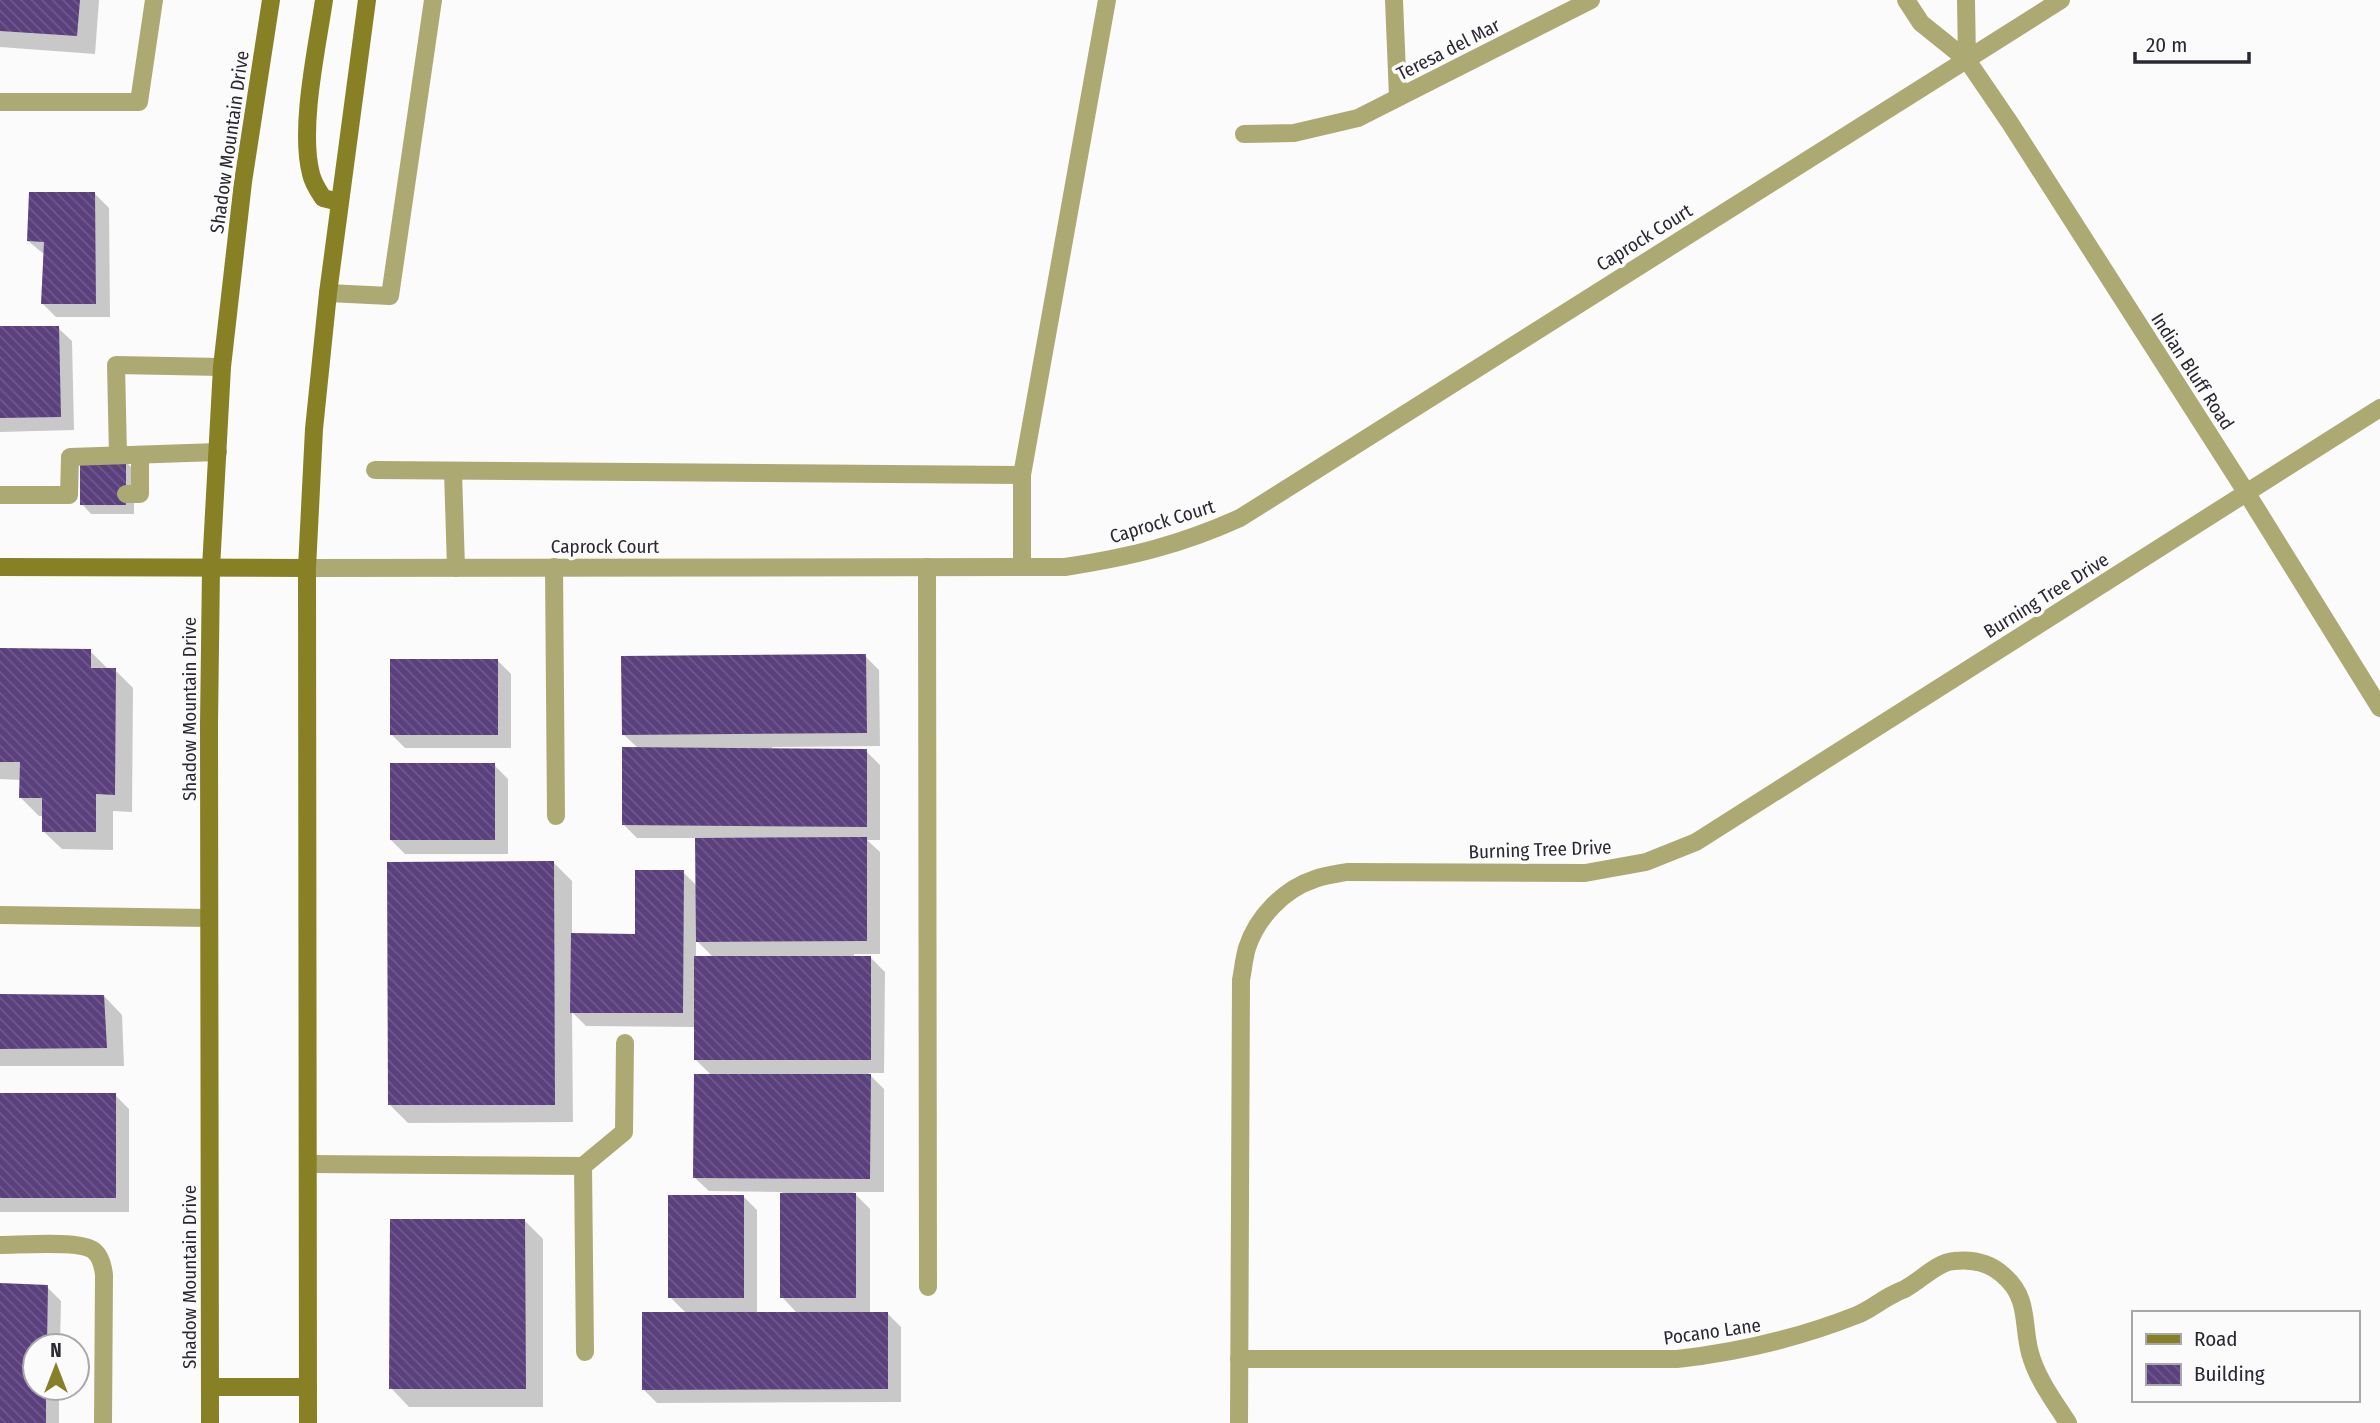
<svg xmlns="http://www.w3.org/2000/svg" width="2380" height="1423" font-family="'Fira Sans Condensed',sans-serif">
<defs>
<pattern id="building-back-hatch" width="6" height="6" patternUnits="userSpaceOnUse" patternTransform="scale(1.75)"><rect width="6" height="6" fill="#5b407e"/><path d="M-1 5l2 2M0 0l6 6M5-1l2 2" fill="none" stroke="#6f598c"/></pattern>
</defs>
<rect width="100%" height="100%" fill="#fbfbfb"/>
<g fill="#0003" fill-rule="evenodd">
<path d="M0,0H99L95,54L0,47Z"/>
<path d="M95,194L109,208L110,317H56L42,303L45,255L28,241Z"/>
<path d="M0,328H58L72,341L74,430L0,432Z"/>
<path d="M125,461L134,470V514H91L82,504Z"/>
<path d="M0,650L90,651L109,670H115L133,688L132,812L113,811V850L62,849L43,831L44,816H39L21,798V780L0,779Z"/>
<path d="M865,656L879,670L880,746L772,747V750L866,751L880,765V840H867L880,852V954H854V958H871L885,972L884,1073H868L884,1089V1192H853L870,1209V1313H887L901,1327V1402L657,1403L643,1389L687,1314L670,1297L743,1196L757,1210V1314H798L782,1297V1192L709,1191L695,1178L712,1076L695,1059L696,1027L586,1026L572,1012L573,1122L408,1123L390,1105L553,862L572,881V935H636L683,872L697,886V838H637L623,824L639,749L623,734ZM696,940L713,957H696Z"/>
<path d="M497,660L511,674V748H405L391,734Z"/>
<path d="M494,765L508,779V854H405L391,840Z"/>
<path d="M0,996H104L122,1015L124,1066H0Z"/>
<path d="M0,1095H115L129,1109V1212H0Z"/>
<path d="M524,1220L543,1239V1407H409L391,1388Z"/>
<path d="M0,1285L47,1287L61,1301L60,1346H35V1388H59V1423H0Z"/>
</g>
<g fill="url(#building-back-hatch)">
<path d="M0,0H80L77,36L0,31Z"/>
<path d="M29,192H95L96,304H41L44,242L27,241Z"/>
<path d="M0,326H59L61,417L0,418Z"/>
<rect x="80" y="459" width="46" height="46"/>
<path d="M0,648L91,649V668H116L115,795L96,794V832H42V798H19L20,762H0Z"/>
<path d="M866,654L867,733L622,735L621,656Z"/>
<rect x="390" y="659" width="108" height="76"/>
<path d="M622,747L867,749V827L622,825Z"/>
<rect x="390" y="763" width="105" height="77"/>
<path d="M867,837V941L696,942L695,838Z"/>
<path d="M554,861L555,1105H388L387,862Z"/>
<path d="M635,870H684L683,1013H570L571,933L635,934Z"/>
<rect x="694" y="956" width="177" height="104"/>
<path d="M0,994L104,995L107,1048L0,1049Z"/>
<path d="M694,1074H871L870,1179L693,1178Z"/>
<rect x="0" y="1093" width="116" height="105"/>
<rect x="780" y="1193" width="76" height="105"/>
<rect x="668" y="1195" width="76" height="103"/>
<path d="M390,1219H525L526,1389H389Z"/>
<path d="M0,1283L48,1285L47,1346H35V1388H46V1423H0Z"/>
<path d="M642,1312H888V1389L642,1390Z"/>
</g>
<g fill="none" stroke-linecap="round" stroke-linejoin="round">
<g stroke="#ada973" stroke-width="18">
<path d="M0,102H139L154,0"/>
<path d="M328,293L390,296L433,0"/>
<path d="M118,455L116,365L222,367"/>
<path d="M375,470L1022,475"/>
<path d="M453,471L456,568"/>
<path d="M126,494H140V455"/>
<path d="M0,495H69L70,457L218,452"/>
<path d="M554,567L556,816"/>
<path d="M927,567L928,1287"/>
<path d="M1022,567V475L1107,0"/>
<path d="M0,915L209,918"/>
<path d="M308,1164L583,1166L585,1352"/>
<path d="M583,1166L624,1132L625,1043"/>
<path d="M0,1245C20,1245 79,1240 93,1250C101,1256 103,1266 104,1275L103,1423"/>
</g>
<g stroke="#ada973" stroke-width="18">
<path d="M1394,0L1398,97"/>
<path d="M1906,0L1921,23L1967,60L2010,123L2246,492L2380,708"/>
<path d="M1966,0L1967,60"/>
<path d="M1244,134L1294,133L1358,118L1591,0"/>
<path d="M307,568L1065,567C1130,557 1180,545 1240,518L2061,0"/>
<path d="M1239,1359H1677C1739,1352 1799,1338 1857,1315C1870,1310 1881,1300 1894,1294C1899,1291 1904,1290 1908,1287C1922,1279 1938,1262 1954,1261C1972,1259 1990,1263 2003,1275C2030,1298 2022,1324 2030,1353C2037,1379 2054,1401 2068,1423"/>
<path d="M1239,1423L1241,980C1243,970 1244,958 1247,948C1257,917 1284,889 1315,879C1325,875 1336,874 1347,872L1585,873L1646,862L1696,842L2380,408"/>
</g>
<g stroke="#888025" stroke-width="18">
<path d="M324,0C317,48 299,128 311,174C313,183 318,190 323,198L339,202"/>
<path d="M0,567L307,568"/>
<path d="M210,1387H308"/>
<path d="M210,1423L209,724L211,568L222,367L243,182L271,0"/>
<path d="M308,1423L307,568L314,429L328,293L367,0"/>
</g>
</g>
<g text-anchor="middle" stroke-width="7" stroke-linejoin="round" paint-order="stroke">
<g font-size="19" fill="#2c2833" stroke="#fbfbfb">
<text transform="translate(1448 49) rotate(-27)" y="7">Teresa del Mar</text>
<text transform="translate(229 142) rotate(-82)" y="7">Shadow Mountain Drive</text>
<text transform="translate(1644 237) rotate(-32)" y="7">Caprock Court</text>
<text transform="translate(2193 371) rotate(57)" y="7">Indian Bluff Road</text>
<text transform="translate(1162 521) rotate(-17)" y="7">Caprock Court</text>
<text x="605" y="553">Caprock Court</text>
<text transform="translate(2046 595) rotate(-32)" y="7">Burning Tree Drive</text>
<text transform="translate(189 709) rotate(-90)" y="7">Shadow Mountain Drive</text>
<text transform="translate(1540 849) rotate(-2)" y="7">Burning Tree Drive</text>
<text transform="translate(189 1277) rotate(-90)" y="7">Shadow Mountain Drive</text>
<text transform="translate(1712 1331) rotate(-8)" y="7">Pocano Lane</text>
</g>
</g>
<rect x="2132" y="1311" width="228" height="91" fill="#fbfbfb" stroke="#a8a7ab" stroke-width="2"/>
<rect x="2146" y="1334" width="35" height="10" fill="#888025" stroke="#a8a7ab" stroke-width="2"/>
<text x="2194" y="1346" font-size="21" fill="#2c2833">Road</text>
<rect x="2146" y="1364" width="35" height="21" fill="url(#building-back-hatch)" stroke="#a8a7ab" stroke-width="2"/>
<text x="2194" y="1381" font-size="21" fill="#2c2833">Building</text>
<g transform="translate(56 1367)"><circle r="33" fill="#fbfbfb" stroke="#a8a7ab" stroke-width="2"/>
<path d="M0-5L12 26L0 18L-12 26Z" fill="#888028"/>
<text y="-10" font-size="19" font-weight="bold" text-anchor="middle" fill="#2c2833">N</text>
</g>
<path d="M2135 52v10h114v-10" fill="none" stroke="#2c2833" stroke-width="3.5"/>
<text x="2146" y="52" font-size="21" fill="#2c2833" stroke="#fbfbfb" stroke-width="5" paint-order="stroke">20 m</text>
</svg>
